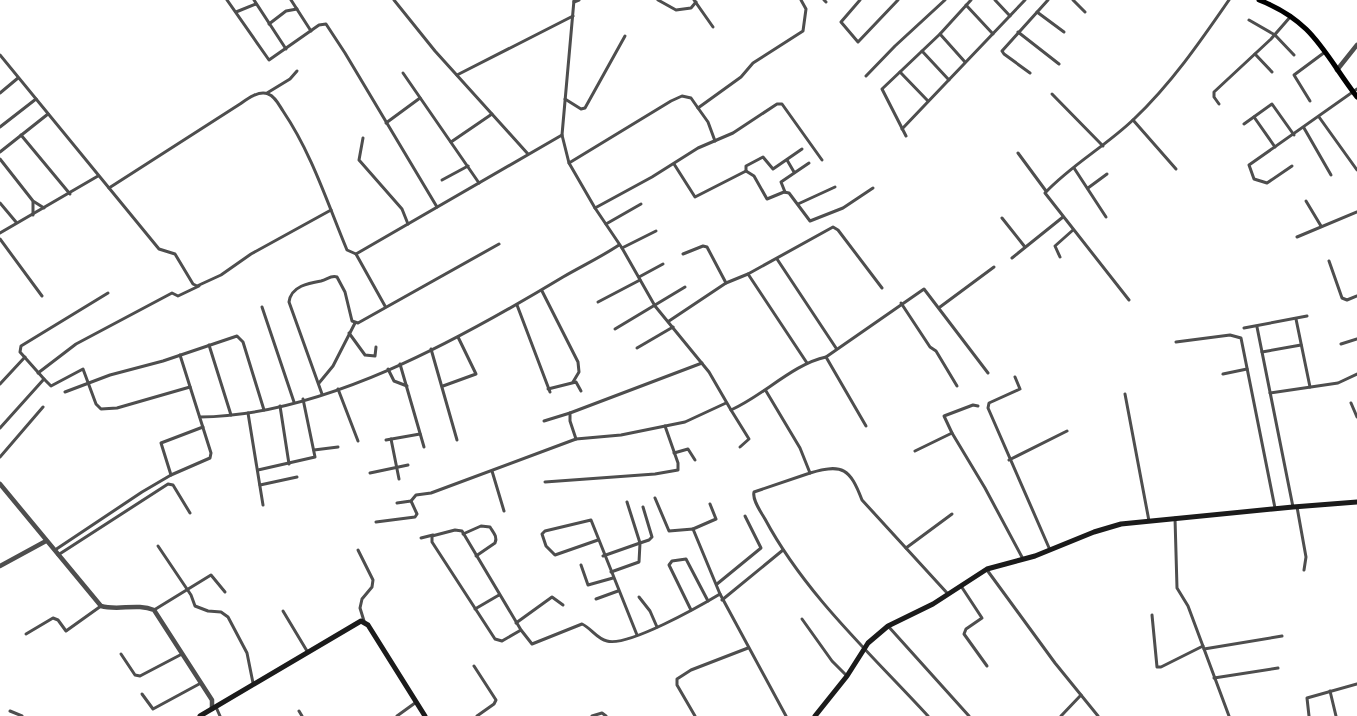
<svg xmlns="http://www.w3.org/2000/svg" width="1357" height="716" font-family="Helvetica,sans-serif">
<rect width="100%" height="100%" fill="#fff"/>
<g fill="none" stroke-linecap="round" stroke-linejoin="round">
<g stroke="#4e4e4e" stroke-width="3">
<path d="M227,0L269,60L319,25L326,24L345,53L437,207"/>
<path d="M254,0L286,49"/>
<path d="M291,0L311,31"/>
<path d="M394,0L435,51L528,154"/>
<path d="M574,0L562,135L569,163L595,208L622,248L655,306L709,372L731,410C763,396 793,364 826,357L924,289L988,373"/>
<path d="M658,0L676,10L691,8L696,2"/>
<path d="M694,0L713,27"/>
<path d="M824,0L826,2"/>
<path d="M860,0L841,22L858,42L898,0"/>
<path d="M995,0L1010,16"/>
<path d="M1073,0L1085,12"/>
<path d="M574,2L579,0"/>
<path d="M966,5L993,34"/>
<path d="M236,12L256,4"/>
<path d="M1037,12L1064,32"/>
<path d="M1249,20L1275,35L1294,55"/>
<path d="M269,24L286,11L297,9"/>
<path d="M1018,32L1059,64"/>
<path d="M940,34L965,62"/>
<path d="M922,51L949,80"/>
<path d="M1255,54L1272,72"/>
<path d="M0,55L159,249L175,254L193,284L197,286L221,275L251,254L331,210"/>
<path d="M900,72L928,101"/>
<path d="M403,73L479,183"/>
<path d="M1030,73L1004,54L1002,51L1048,0"/>
<path d="M457,75L573,16"/>
<path d="M866,76L895,46L945,0"/>
<path d="M0,93L18,78"/>
<path d="M267,93L290,79L297,71"/>
<path d="M1052,94L1103,146"/>
<path d="M565,99L581,109L585,108L625,36"/>
<path d="M1310,101L1294,75L1325,52"/>
<path d="M1219,104L1214,97V92L1271,39L1291,16"/>
<path d="M1254,117L1275,147"/>
<path d="M1319,117L1357,170"/>
<path d="M1133,120L1176,169"/>
<path d="M386,123L420,98"/>
<path d="M1244,124L1272,104L1294,135"/>
<path d="M0,127L36,99"/>
<path d="M1304,128L1331,175"/>
<path d="M902,129L1025,0"/>
<path d="M21,135L70,194"/>
<path d="M906,136L882,89L940,34L971,0"/>
<path d="M363,138L359,160L402,209L408,224"/>
<path d="M715,141L708,122L698,108L741,77L753,63L803,31L806,9L801,0"/>
<path d="M451,142L492,114"/>
<path d="M0,152L48,114"/>
<path d="M1018,153L1046,191"/>
<path d="M0,159L33,201L44,208"/>
<path d="M787,160L794,172"/>
<path d="M569,163L671,101L682,96L691,98L698,108"/>
<path d="M674,164L695,197L746,171L754,176L767,199L784,192L789,193L810,221L843,208L873,188"/>
<path d="M1292,166L1267,183L1254,179L1249,165L1357,89"/>
<path d="M1074,168L1106,217"/>
<path d="M746,171V166L763,157L773,169L802,149"/>
<path d="M442,180L468,166"/>
<path d="M109,188L240,104C247,99 259,90 268,94C275,96 279,105 283,111C312,154 327,202 347,250L356,254L562,135"/>
<path d="M1088,188L1107,174"/>
<path d="M785,192L781,182L809,163"/>
<path d="M1306,201L1321,226"/>
<path d="M0,203L16,222"/>
<path d="M798,204L835,187"/>
<path d="M595,208L652,177L698,148L733,133L777,104H782L822,160"/>
<path d="M33,215V202"/>
<path d="M1002,218L1025,247"/>
<path d="M606,224L641,204"/>
<path d="M0,233L98,176"/>
<path d="M1297,237L1357,212"/>
<path d="M0,239L42,296"/>
<path d="M622,248L656,231"/>
<path d="M356,254L385,306"/>
<path d="M683,254L703,246L707,247L726,283"/>
<path d="M1060,257L1055,246L1073,230"/>
<path d="M1012,258L1063,217"/>
<path d="M777,259L836,348"/>
<path d="M1329,261L1342,298L1347,300L1357,296"/>
<path d="M748,274L807,363"/>
<path d="M639,277L663,264"/>
<path d="M542,291L578,362L579,372L573,382"/>
<path d="M1129,300L1045,193C1071,165 1106,146 1134,119C1171,84 1200,42 1229,0"/>
<path d="M598,302L640,280"/>
<path d="M901,303L930,347L936,351L957,386"/>
<path d="M517,305L550,392"/>
<path d="M262,307L294,402"/>
<path d="M940,307L994,267"/>
<path d="M1296,319L1310,387"/>
<path d="M669,321L726,283L748,274L833,227L838,230L882,288"/>
<path d="M1257,327L1293,507"/>
<path d="M1244,328L1307,316"/>
<path d="M615,329L685,287"/>
<path d="M349,333L365,355L375,356L376,347"/>
<path d="M1176,342L1230,335L1241,338L1275,508"/>
<path d="M1341,344L1357,339"/>
<path d="M209,345L231,415"/>
<path d="M637,348L673,327"/>
<path d="M431,349L457,440"/>
<path d="M1262,352L1301,345"/>
<path d="M826,357L866,426"/>
<path d="M400,364L424,447"/>
<path d="M388,369L394,381L407,386"/>
<path d="M38,373L76,344L172,293L178,296L199,286"/>
<path d="M1223,374L1247,369"/>
<path d="M1015,377L1020,389L989,403L988,408L1050,550"/>
<path d="M44,379L20,352L21,346L108,293"/>
<path d="M319,383L333,366L355,323"/>
<path d="M0,384L25,357"/>
<path d="M443,386L476,374L458,337"/>
<path d="M338,389L358,441"/>
<path d="M548,389L576,382L581,391"/>
<path d="M766,391L800,448L810,473L754,492C752,500 761,512 765,519C805,594 871,654 928,716"/>
<path d="M65,392L110,375L163,361L237,336L243,342L264,410"/>
<path d="M1270,393L1338,383L1357,374"/>
<path d="M322,394L289,302C291,286 309,283 321,281C328,279 331,275 337,277L345,292L352,321L358,323L499,244"/>
<path d="M1125,394L1149,521"/>
<path d="M1351,403L1357,417"/>
<path d="M280,406L289,464"/>
<path d="M731,410L749,439L740,447"/>
<path d="M248,413L263,505"/>
<path d="M200,417C323,416 460,339 563,277C582,266 601,257 619,245"/>
<path d="M544,421L570,413"/>
<path d="M0,428L44,379L51,386L83,369L96,404L101,409L117,408L190,387"/>
<path d="M952,433L944,416L973,405L978,406"/>
<path d="M391,439L399,479"/>
<path d="M576,439L570,421V413L702,363"/>
<path d="M386,440L420,434"/>
<path d="M314,450L338,447"/>
<path d="M915,451L952,433L985,488L1023,559"/>
<path d="M674,453L688,449L695,460"/>
<path d="M0,457L43,407"/>
<path d="M1009,460L1067,431"/>
<path d="M258,470L315,457L303,399"/>
<path d="M492,471L504,511"/>
<path d="M370,473L408,465"/>
<path d="M810,473C843,463 850,469 862,500L948,594"/>
<path d="M171,475L161,443L203,427"/>
<path d="M545,482L655,474L678,470V463L665,426"/>
<path d="M260,485L297,477"/>
<path d="M655,498L669,531L693,529L720,594"/>
<path d="M397,503L411,501L416,495L431,493L576,439L621,435L685,422L726,403"/>
<path d="M1297,507L1306,557L1304,570"/>
<path d="M1175,518L1177,588L1188,606L1229,716"/>
<path d="M376,522L415,517L417,514L411,501"/>
<path d="M693,529L716,519L710,504"/>
<path d="M463,534L481,526L490,527C493,532 498,537 495,543L476,556"/>
<path d="M421,538L433,535"/>
<path d="M598,540L555,555L546,546L542,534L545,531L591,520L637,635"/>
<path d="M158,546L191,595L195,606L208,611L221,612L228,617L247,653L253,683"/>
<path d="M906,548L952,514"/>
<path d="M55,550L142,492L171,475L210,458L211,453L180,355"/>
<path d="M358,550L373,580L372,587L362,599L360,608L364,621"/>
<path d="M58,555L168,484L173,485L190,513"/>
<path d="M603,556L640,543L627,502"/>
<path d="M581,565L588,585L613,578"/>
<path d="M987,570L1055,663L1098,716"/>
<path d="M611,572L639,562L640,543L649,540L652,537L643,507"/>
<path d="M717,584L761,548L745,516"/>
<path d="M961,586L982,618L966,629L964,634L987,666"/>
<path d="M639,597L650,611L657,627"/>
<path d="M596,599L618,591"/>
<path d="M722,600L783,550"/>
<path d="M475,609L499,595"/>
<path d="M154,610L211,575L225,592"/>
<path d="M691,610L669,565L672,561L686,559L708,601"/>
<path d="M283,611L307,651"/>
<path d="M1152,615L1157,667H1161L1203,646"/>
<path d="M802,619L832,661L847,676"/>
<path d="M516,623L552,597L563,605"/>
<path d="M888,626L969,716"/>
<path d="M521,630L502,641L495,639L432,542V536L455,530L462,531L521,630L532,644L582,624C591,628 597,639 607,641C628,647 700,606 720,594L786,716"/>
<path d="M26,634L53,618L58,620L66,631L101,606"/>
<path d="M1204,649L1282,636"/>
<path d="M121,654L135,675L140,676L182,654"/>
<path d="M474,666L496,700L494,704L477,716"/>
<path d="M1214,678L1278,668"/>
<path d="M1330,691L1336,716"/>
<path d="M142,694L153,709L201,683"/>
<path d="M216,707L220,716"/>
<path d="M10,711L22,716"/>
<path d="M299,711L302,716"/>
<path d="M397,716L415,703"/>
<path d="M592,716L602,713L606,716"/>
<path d="M695,716L677,685V679L691,670L748,648"/>
<path d="M1061,716L1081,695"/>
<path d="M1309,716L1307,698L1357,684"/>
</g>
<g stroke="#4e4e4e" stroke-width="4.5">
<path d="M1337,70L1357,45"/>
<path d="M0,484L101,606C118,611 137,603 154,610L212,700V709"/>
<path d="M0,566L46,541"/>
</g>
<g stroke="#1b1b1b" stroke-width="5">
<path d="M200,716L361,621L368,625L425,716"/>
<path d="M815,716L847,676L868,643L888,626L933,604L987,569L1035,556L1094,532L1121,524L1293,507L1357,502"/>
</g>
<path stroke="#000" stroke-width="5" d="M1259,0C1314,21 1324,54 1357,97"/>
</g>
</svg>
